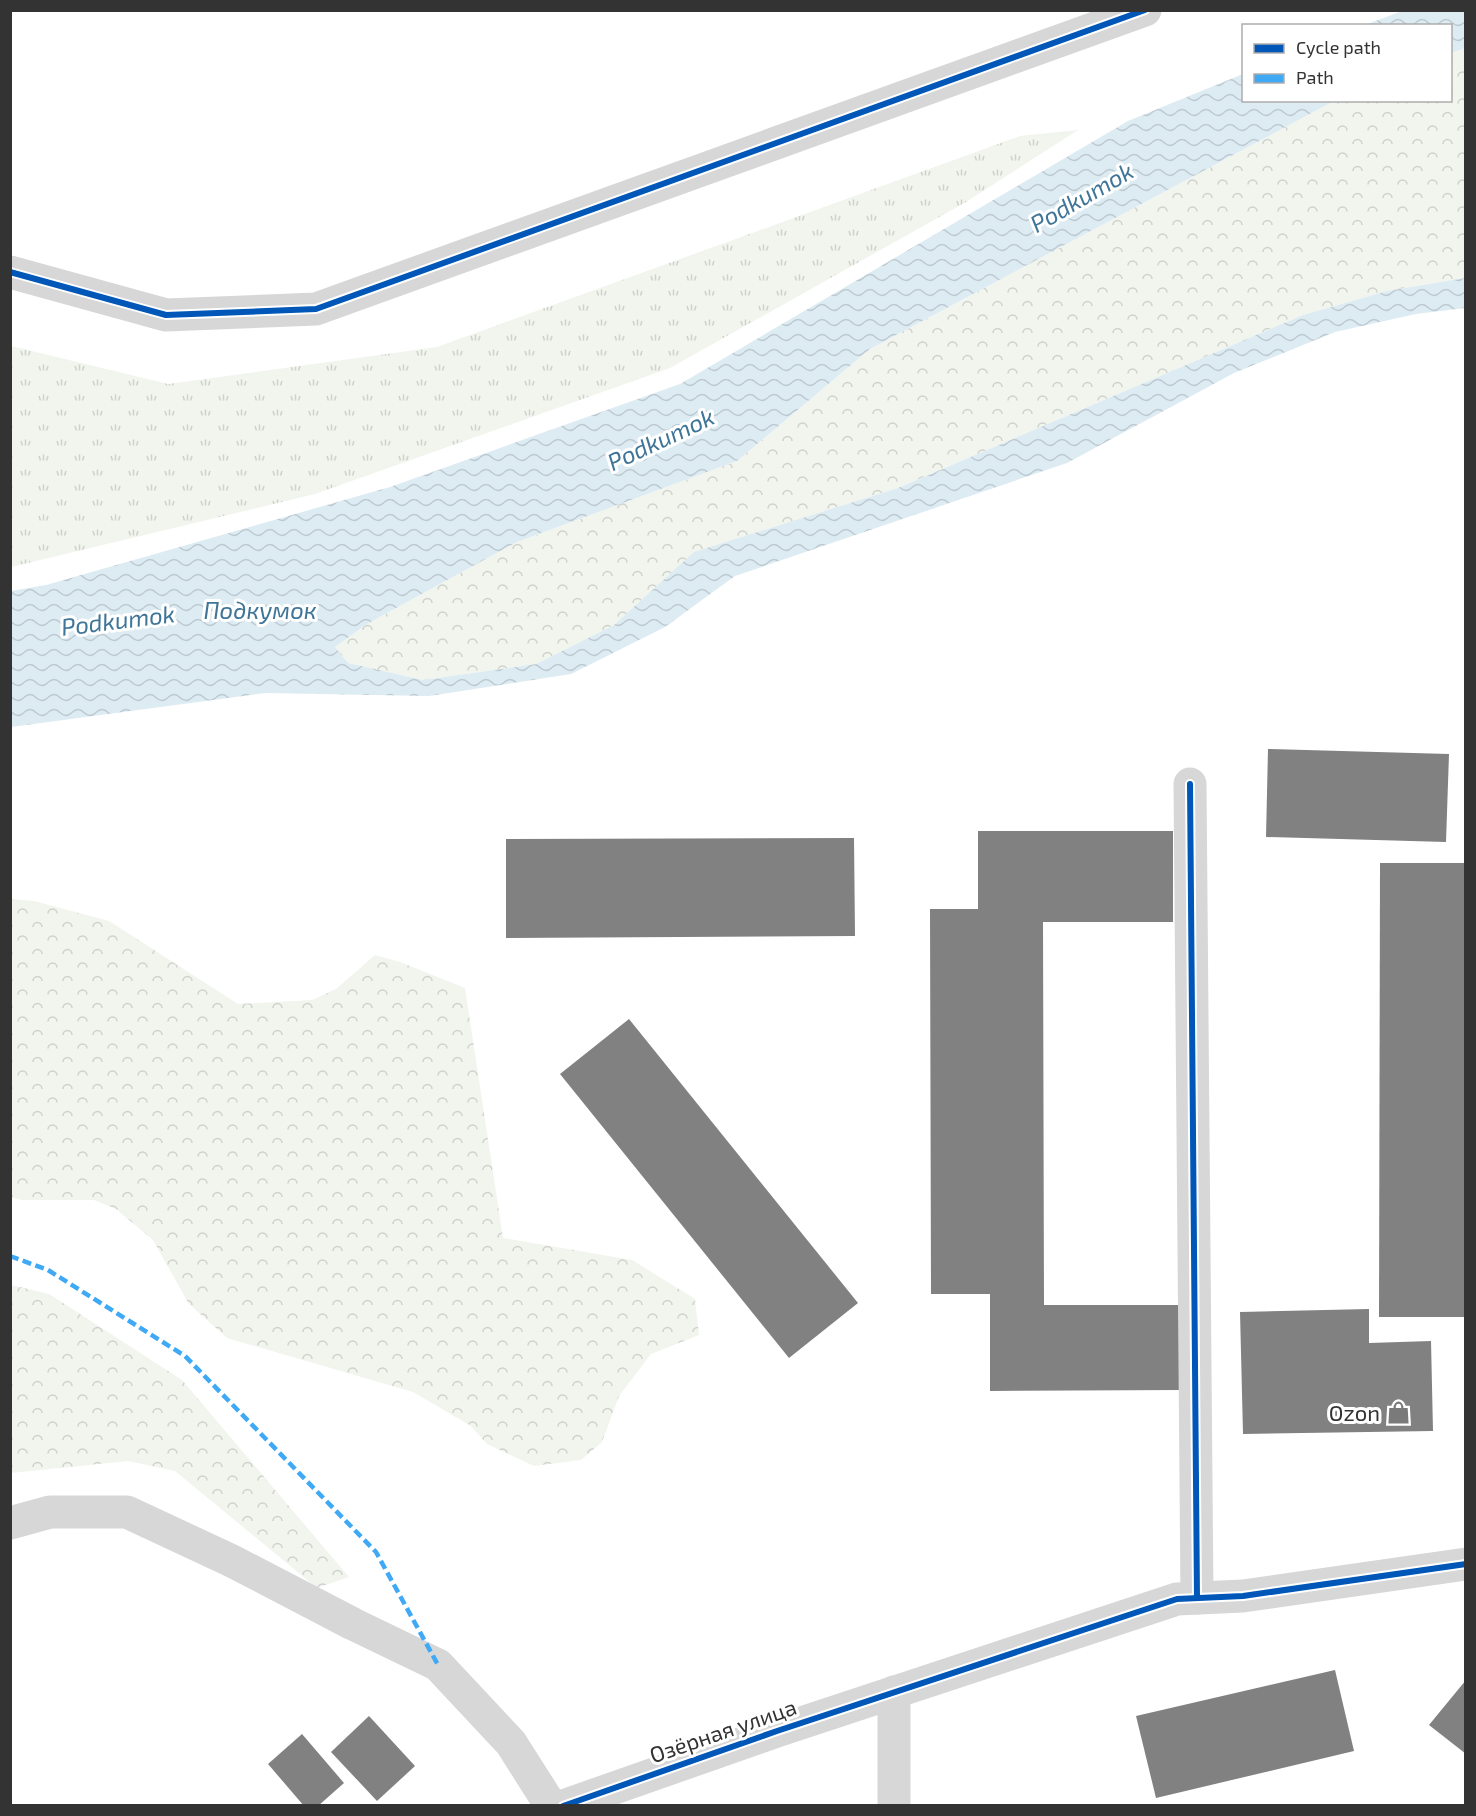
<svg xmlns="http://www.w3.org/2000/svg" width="1476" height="1816" font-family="'Exo 2',sans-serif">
<defs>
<pattern id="grass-tufts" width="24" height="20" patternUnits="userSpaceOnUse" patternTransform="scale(1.5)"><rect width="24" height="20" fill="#f1f5ed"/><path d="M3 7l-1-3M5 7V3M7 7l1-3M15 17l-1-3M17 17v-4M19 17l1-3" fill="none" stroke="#cfd2cc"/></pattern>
<pattern id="forest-crowns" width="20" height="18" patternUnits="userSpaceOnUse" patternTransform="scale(1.5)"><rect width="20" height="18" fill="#f1f5ed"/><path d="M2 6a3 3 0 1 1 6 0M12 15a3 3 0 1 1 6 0" fill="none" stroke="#cfd2cc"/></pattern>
<pattern id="water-waves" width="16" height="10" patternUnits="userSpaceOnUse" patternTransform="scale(1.5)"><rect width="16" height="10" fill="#ddebf3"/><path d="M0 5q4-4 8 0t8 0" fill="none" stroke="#becad1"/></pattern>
</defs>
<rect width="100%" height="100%" fill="#fff"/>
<path fill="url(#grass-tufts)" d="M1078,130L966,202L670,368L315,494L11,567V346L168,384L437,347L1020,136Z"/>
<g fill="url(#forest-crowns)">
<path d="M1465,48V278L1387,291L1303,315L898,488L695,552L614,625L536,664L423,680L348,663L335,647L367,624L517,542L737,461L870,349L1334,101L1450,100L1451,53Z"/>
<path d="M11,899L34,901L109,921L238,1004L312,1000L336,989L375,955L400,962L465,988L503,1238L632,1260L695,1299L699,1335L651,1354L619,1396L602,1442L581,1460L534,1466L487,1444L471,1426L413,1392L227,1338L189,1304L153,1240L116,1209L94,1200H22L11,1197Z"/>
<path d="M11,1285L49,1294L182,1380L349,1577L317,1588L175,1471L128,1461L11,1473Z"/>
</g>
<g fill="url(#water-waves)">
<path d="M1402,11H1465V48L1451,53L1450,26L1365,25Z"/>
<path d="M1243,74L1244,100L1334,101L870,349L737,461L517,542L367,624L335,647L348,663L423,680L536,664L614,625L694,552L898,488L1303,315L1387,291L1465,278V308L1416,314L1335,332L1234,373L1067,463L735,576L665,627L571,674L429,696L266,693L11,727V591L46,585L390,487L680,384L1128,121Z"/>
</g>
<g fill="#818181">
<path d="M1268,749L1449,754L1446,842L1266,837Z"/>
<path d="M978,831H1173V922H1043L1044,1305H1183V1390L990,1391V1294H931L930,909H978Z"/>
<path d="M854,838L855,936L506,938V839Z"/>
<path d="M1380,863H1466V1317H1379Z"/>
<path d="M629,1019L858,1303L789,1358L560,1074Z"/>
<path d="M1369,1309V1343L1431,1341L1433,1431L1243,1434L1240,1312Z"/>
<path d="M1335,1670L1354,1751L1156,1798L1136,1716Z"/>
<path d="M1466,1680V1754L1429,1725Z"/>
<path d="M369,1716L415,1766L377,1801L331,1752Z"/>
<path d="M302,1734L344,1783L318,1806H304L268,1764Z"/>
</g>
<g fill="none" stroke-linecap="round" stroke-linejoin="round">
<g stroke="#d7d7d7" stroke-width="33">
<path d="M10,272L166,315L316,309L1145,10"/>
<path d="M1190,784L1197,1598"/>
<path d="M10,1523L50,1512H127L232,1561L353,1624L438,1665L511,1743L551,1806"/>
<path d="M894,1692V1806"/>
<path d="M563,1806L777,1731L1177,1599L1243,1596L1466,1564"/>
</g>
<path stroke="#3fa9f5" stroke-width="4.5" stroke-dasharray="9 4.5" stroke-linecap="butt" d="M10,1256L48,1270L185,1356L376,1552L438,1665"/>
<defs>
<g id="cycleway">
<path d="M10,272L166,315L316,309L1145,10"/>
<path d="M1190,784L1197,1598"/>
<path d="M563,1806L777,1731L1177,1599L1243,1596L1466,1564"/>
</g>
</defs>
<use href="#cycleway" stroke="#fff" stroke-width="10"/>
<use href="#cycleway" stroke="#0057b8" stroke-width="6"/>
</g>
<defs>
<symbol id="shop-bare" viewBox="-9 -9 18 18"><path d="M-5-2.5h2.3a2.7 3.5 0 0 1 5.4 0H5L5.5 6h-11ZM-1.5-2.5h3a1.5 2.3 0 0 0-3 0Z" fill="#7a7a7a" stroke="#fff" stroke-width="2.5" paint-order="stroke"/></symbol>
</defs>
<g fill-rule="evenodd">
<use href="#shop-bare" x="1382" y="1396" width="33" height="33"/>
</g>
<g text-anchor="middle" stroke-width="6" stroke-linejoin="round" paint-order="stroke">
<g font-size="22" fill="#333" stroke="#fff" text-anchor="end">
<text x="1380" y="1421">Ozon</text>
</g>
<g font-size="22" fill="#333" stroke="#fff">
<text transform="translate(723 1731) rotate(-19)" y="8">Озёрная улица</text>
</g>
<g font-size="24" font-style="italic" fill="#3f7597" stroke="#fff">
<text transform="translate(1082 198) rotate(-30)" y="8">Podkumok</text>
<text transform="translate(661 440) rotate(-25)" y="8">Podkumok</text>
<text x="260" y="619">Подкумок</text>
<text transform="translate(118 621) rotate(-7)" y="8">Podkumok</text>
</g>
</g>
<rect width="1476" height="1816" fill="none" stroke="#333333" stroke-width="24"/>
<rect x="1242" y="24" width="210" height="78" fill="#ffffff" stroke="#adadad" stroke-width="1.5"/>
<rect x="1254" y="44" width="30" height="9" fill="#0057b8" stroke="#adadad" stroke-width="1.5"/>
<text x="1296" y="54" font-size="18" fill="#333333">Cycle path</text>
<rect x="1254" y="74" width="30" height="9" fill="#3fa9f5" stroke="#adadad" stroke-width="1.5"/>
<text x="1296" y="84" font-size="18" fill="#333333">Path</text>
</svg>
